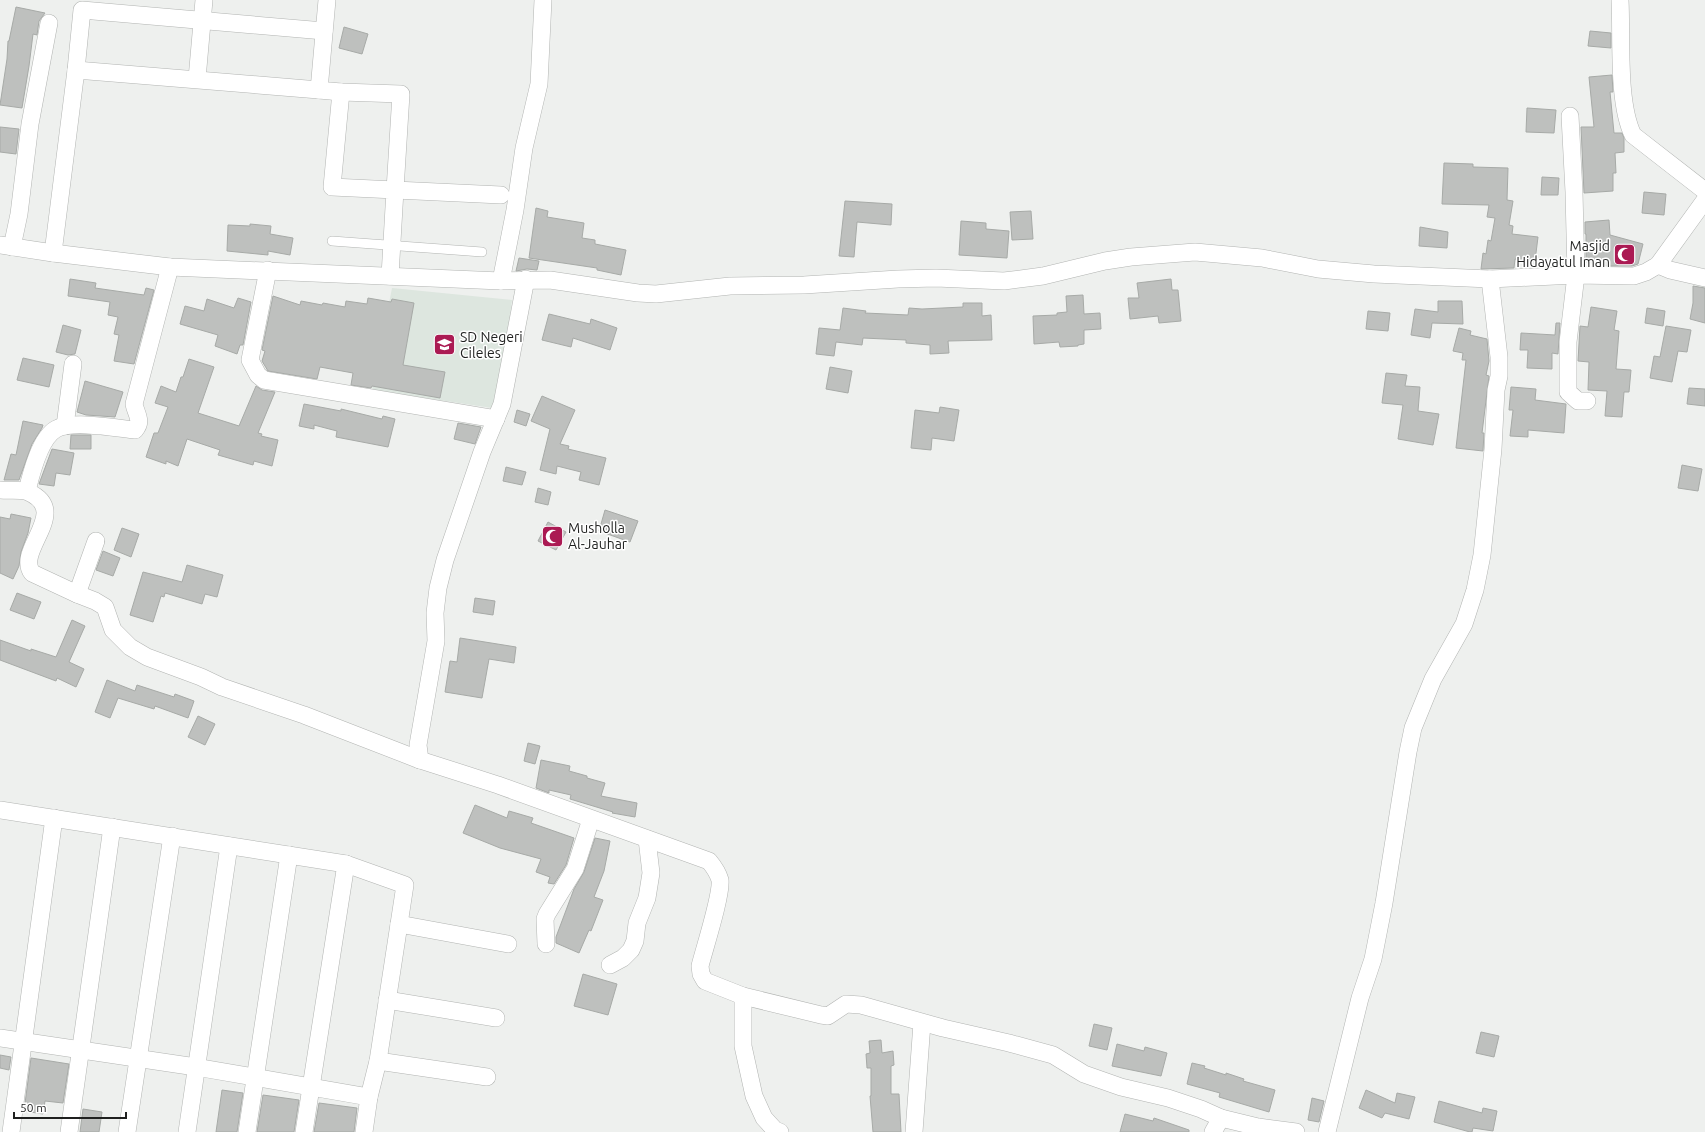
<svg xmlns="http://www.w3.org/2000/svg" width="1705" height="1132" font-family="Ubuntu,sans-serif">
<rect width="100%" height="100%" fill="#eef0ee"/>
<path fill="#dde6df" d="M392,288L512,300L499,409L372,390Z"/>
<g fill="#bec0be" stroke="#a7aaa7">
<path d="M16,7L45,13L39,21L37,35L33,34L29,66L22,108L0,105L7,59L8,41H9Z"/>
<path d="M344,27L368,34L362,54L339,48Z"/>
<path d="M1590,31L1611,33V48L1588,46Z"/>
<path d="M1612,75L1613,92H1610L1614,133H1622L1624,138V152L1615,153L1616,173H1613V191L1584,193L1581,127H1594L1589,77Z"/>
<path d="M1527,108L1556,110L1554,133L1526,132Z"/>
<path d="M0,127L19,129L16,154L0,152Z"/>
<path d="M1444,163L1473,164V167L1508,168L1507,200L1513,201L1509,225L1513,226L1512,234L1538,237L1535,261L1515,259L1514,268L1481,269L1483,253L1486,254L1488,240L1491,241L1495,218L1487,217L1489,205L1442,204Z"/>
<path d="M1542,177L1559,178L1558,195H1541Z"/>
<path d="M1644,192L1666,194L1664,215L1642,213Z"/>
<path d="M845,201L892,204L891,225L857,222L854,257L839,256Z"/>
<path d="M536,208L548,211L547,217L584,223L582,238L595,240V244L626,250L621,275L597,270V268L529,258Z"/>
<path d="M1031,211L1033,239L1012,240L1010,212Z"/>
<path d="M1609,220L1610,235L1643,244L1638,264L1632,266H1609L1586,262V234H1585V222Z"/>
<path d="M961,221L986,223V229L1009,231L1007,258L959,255Z"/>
<path d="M250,224L271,226L270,234L293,238L290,255L268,251V255L227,251L228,225L250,226Z"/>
<path d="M1420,227L1448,232L1447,248L1419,246Z"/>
<path d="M519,258L539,261L537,270L527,269L516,271Z"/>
<path d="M70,279L96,283L95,288L144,295L146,288L154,290L134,364L114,361L119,335L114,334L118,317L108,315L110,302L68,296Z"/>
<path d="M1171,279L1172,290H1178L1181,321L1159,323L1158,316L1130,319L1128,298H1139L1137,283Z"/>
<path d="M1693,286L1705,288V323L1690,319L1693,303Z"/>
<path d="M1083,295L1084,314L1100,313L1101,329L1084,330V344L1078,345V346L1060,347L1059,342L1034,344L1033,316L1057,315V313L1067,312L1066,296Z"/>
<path d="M273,296L300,305L301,301L322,305L323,303L345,307L346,301L367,304L368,298L391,302L392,299L414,303L403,365L445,372L440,398L372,386L371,388L351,385L353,373L320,367L317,379L268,371L262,361L265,351L262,350Z"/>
<path d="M238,298L251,302L243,345H240L237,354L215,346L218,335L180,324L185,306L204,311L207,299L234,308Z"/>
<path d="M1438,301H1462L1463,324L1432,323L1430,338L1411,335L1415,309L1438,312Z"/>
<path d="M963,303H982V316L991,315L992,340L948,341L949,353L930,354V345L906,343V340L863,338L862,345L836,342L834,356L816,354L819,328L840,330L843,308L866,311L865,313L908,315L909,308L922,309L963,307Z"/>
<path d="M1591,307L1617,311L1614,330L1619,331L1616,369L1631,370L1629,392H1624L1622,417L1605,416L1607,391L1588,390L1589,362L1578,361L1580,326L1588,327Z"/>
<path d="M1647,308L1665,311L1663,326L1645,323Z"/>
<path d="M1368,311L1390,313L1388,331L1366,329Z"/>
<path d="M549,314L590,324L591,319L617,328L610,350L573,338L571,347L542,340Z"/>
<path d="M1556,323H1560L1558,354L1552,353V369L1527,368L1528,350H1520L1521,333L1555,335Z"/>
<path d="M63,325L81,330L75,354L68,355L56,352Z"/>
<path d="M1666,326L1691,330L1687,352L1678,351L1672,382L1650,378L1654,356L1660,357Z"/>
<path d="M1459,328L1471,331L1470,335L1487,339L1489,361L1486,375L1489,376L1482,433H1484L1483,451L1456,448L1466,360H1462L1463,353L1453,351Z"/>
<path d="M23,358L54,365L49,387L17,380Z"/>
<path d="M189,359L214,367L198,413L239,426L256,386L262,390L275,392L258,433L262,434L261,436L278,440L272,466L254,461L253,465L218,455L220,450L187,439L178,466L166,461V464L146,457L154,433H158L168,407L155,403L161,386L176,392L181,377H183Z"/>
<path d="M830,367L852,371L848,393L826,389Z"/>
<path d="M1386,373L1407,375L1405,386L1420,387L1418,411L1439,414L1433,445L1398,439L1403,405L1382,403Z"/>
<path d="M85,381L123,392L115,417L86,415L77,412Z"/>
<path d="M1511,387L1536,389L1535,400L1566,404L1564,433L1528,430V437L1510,436L1513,410H1509Z"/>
<path d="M1689,388L1705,389V406L1687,404Z"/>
<path d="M542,396L575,410L560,444L569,446L568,449L606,458L599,485L579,480L581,472L557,466L556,474L540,470L550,429L531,421Z"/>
<path d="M304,404L341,411V409L382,419L383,416L395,419L388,447L336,437L337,431L314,425V429L299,426Z"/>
<path d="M940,407L959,410L954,441L932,438L931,450L911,448L915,410L939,413Z"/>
<path d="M517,410L530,414L526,426L514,422Z"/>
<path d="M23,421L43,425L42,428L32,444L19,480H4L11,454L16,455Z"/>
<path d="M458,423L481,427L475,444L454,439Z"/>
<path d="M71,435H91V449H70Z"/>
<path d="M52,449L74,453L70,475L56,473L54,486L39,484Z"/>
<path d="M1682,465L1702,469L1698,491L1678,488Z"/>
<path d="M506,467L526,472L522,485L503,481Z"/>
<path d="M538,488L551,492L548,505L535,502Z"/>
<path d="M605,510L638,521L630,542L599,531Z"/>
<path d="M11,514L31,518L28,533L21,552L19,566L13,579L0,573V517L10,519Z"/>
<path d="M548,522L566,532L556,550L538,541Z"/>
<path d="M122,528L139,534L131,557L114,550Z"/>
<path d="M103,551L120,558L113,576L96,570Z"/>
<path d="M187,565L223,575L217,597L205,594L202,604L165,593L164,597L161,596L153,622L130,615L143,572L182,582Z"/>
<path d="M17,593L41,602L34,619L10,610Z"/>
<path d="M475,598L495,601L493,615L473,612Z"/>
<path d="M72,620L85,626L69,662L84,669L76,687L57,678L56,681L0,660V640L31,651V649L56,657Z"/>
<path d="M460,638L516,647L514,663L489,659L482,698L445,692L450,661L457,662Z"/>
<path d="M107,680L135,691L137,685L174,697L175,694L194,701L188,718L155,706L154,709L118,698L110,718L95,712Z"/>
<path d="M198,716L215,724L205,745L188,737Z"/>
<path d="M528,743L540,746L535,764L524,761Z"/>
<path d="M541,760L570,766L569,771L587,776V778L605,783L601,796L637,803L635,817L612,813L613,812L570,799L571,795L549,790V793L536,788Z"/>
<path d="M475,805L507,818L509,811L533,818L531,823L574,838L566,865L554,884L548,883L550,877L536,872L541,859L500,848L463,833Z"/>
<path d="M595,838L610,841L604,871L594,897L603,900L591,931L589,930L579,953L556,943V937L574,889L584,872Z"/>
<path d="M583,974L617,984L608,1015L574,1006Z"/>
<path d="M1094,1024L1112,1028L1107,1050L1089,1046Z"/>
<path d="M1481,1032L1499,1036L1494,1057L1476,1053Z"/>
<path d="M881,1040L882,1053L893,1051L894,1065L891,1066V1094H899L901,1132H873L870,1096H871V1068H867L866,1054L870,1053L869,1041Z"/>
<path d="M1117,1044L1144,1051L1145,1047L1167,1053L1161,1076L1112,1066Z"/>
<path d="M0,1055L11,1057L9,1070L0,1068Z"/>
<path d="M31,1058L69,1064L63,1103L45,1101L43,1114L24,1111Z"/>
<path d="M1192,1063L1205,1066L1204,1068L1226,1075V1073L1244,1079L1243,1081L1275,1090L1269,1112L1219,1097L1220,1093L1187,1084Z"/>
<path d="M222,1090L243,1093L237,1132H216Z"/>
<path d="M1366,1090L1395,1103L1397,1093L1415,1097L1409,1119L1385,1113L1382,1118L1359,1108Z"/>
<path d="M263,1095L299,1100L294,1132H257Z"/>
<path d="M1312,1098L1324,1101L1319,1122L1308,1120Z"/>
<path d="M1439,1101L1482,1113L1483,1108L1497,1111L1493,1131L1473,1128L1472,1132H1470L1434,1122Z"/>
<path d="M319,1103L357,1108L354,1132H314Z"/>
<path d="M83,1109L102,1112L99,1132H80Z"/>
<path d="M1125,1114L1153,1121L1154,1118L1189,1130V1132H1120Z"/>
</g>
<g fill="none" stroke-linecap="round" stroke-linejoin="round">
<defs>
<path id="service" d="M332,241L482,252"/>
<g id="minor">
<path d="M327,0L319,90L341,92L332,187L395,190L390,276"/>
<path d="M1620,0C1622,39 1617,102 1633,135L1705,191"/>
<path d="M76,70L82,10L324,31"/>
<path d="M197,79L204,0"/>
<path d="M341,92L401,94L395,190L501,195"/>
<path d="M1570,116L1574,192L1576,275L1568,342V392L1578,401H1587"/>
<path d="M0,245L53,253L170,267L501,281L550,280L638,293L656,294L730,286L804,285L898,279L936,278L1004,281L1043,276L1105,261L1131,257L1195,252L1262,258L1318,269L1374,274L1490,279L1576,275L1634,276L1646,272L1658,265L1705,200"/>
<path d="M12,247L19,214L30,124L49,23"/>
<path d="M53,253L76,70L319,90"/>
<path d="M1658,265L1670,270L1705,278"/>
<path d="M268,270L250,360L258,375L264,380L496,419"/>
<path d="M526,279L502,404L482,452L445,560L438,588L435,613L436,641L418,745L420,760L498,785L709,861C714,867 718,873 720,880C722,894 704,950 700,966L701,974L705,981L743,996L821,1015L828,1016L846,1004L861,1005L943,1028L1009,1043L1053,1055L1084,1074L1121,1087L1168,1098L1201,1109L1221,1118L1258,1127L1296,1132"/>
<path d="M501,281L515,210L524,148L539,84L543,0"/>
<path d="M65,426L73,364"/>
<path d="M0,490C8,491 21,489 28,492C72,511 15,550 32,573L77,594L95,601L105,607L113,630L130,647L147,657L201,677L222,687L304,715L420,760"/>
<path d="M27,491C31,474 40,438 56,429C72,420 116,428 135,430C143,421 136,414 134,404L170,267"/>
<path d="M77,594L96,541"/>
<path d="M0,810L346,864L405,885L378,1061L369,1097L364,1132"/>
<path d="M399,924L508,944"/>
<path d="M546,944L545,919L547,914L575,869L591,819"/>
<path d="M610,965L623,958L631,950L635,941L637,923L647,898L651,873L647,839"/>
<path d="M743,996V1046L754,1096L764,1118L775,1130L780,1132"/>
<path d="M387,1000L496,1018"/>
<path d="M0,1038L196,1067L369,1097"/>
<path d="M378,1061L487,1077"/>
<path d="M11,1132L54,818"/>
<path d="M69,1132L112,827"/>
<path d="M127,1132L172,836"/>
<path d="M187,1132L229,846"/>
<path d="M247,1132L289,855"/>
<path d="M304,1132L346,864"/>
<path d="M914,1132L922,1023"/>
<path d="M1213,1132L1221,1118"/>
<path d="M1327,1132L1360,998L1373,959L1384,903L1408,752L1413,728L1433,679L1464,624L1475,590L1482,555L1493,449L1496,390L1499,376V357L1490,279"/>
</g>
</defs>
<use href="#service" stroke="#b2b4b2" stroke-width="10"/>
<use href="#minor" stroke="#b2b4b2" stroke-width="18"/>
<use href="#service" stroke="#fff" stroke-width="9"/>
<use href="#minor" stroke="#fff" stroke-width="17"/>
</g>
<defs>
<symbol id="mosque-square" viewBox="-11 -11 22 22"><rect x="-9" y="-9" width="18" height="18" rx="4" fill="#ab1a53" stroke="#fff"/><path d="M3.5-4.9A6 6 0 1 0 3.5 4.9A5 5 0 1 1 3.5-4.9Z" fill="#fff"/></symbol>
<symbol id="school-square" viewBox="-11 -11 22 22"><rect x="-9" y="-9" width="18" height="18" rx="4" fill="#ab1a53" stroke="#fff"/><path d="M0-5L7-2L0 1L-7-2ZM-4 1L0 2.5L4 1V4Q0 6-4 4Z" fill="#fff"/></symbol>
</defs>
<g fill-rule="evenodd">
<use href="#mosque-square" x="1612" y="242" width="25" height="25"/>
<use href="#school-square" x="432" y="332" width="25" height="25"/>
<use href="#mosque-square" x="540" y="524" width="25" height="25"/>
</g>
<g text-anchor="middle" stroke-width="3" stroke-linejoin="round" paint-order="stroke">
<g font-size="14" fill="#1f201f" stroke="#fff" text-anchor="start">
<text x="1610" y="251" text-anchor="end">Masjid<tspan x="1610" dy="16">Hidayatul Iman</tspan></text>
<text x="460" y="342">SD Negeri<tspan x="460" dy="16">Cileles</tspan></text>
<text x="568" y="533">Musholla<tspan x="568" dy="16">Al-Jauhar</tspan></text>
</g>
</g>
<path d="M14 1112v6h112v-6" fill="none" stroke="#1f201f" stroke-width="2"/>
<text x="20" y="1112" font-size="12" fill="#1f201f" stroke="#ffffff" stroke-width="3" paint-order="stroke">50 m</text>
</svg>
